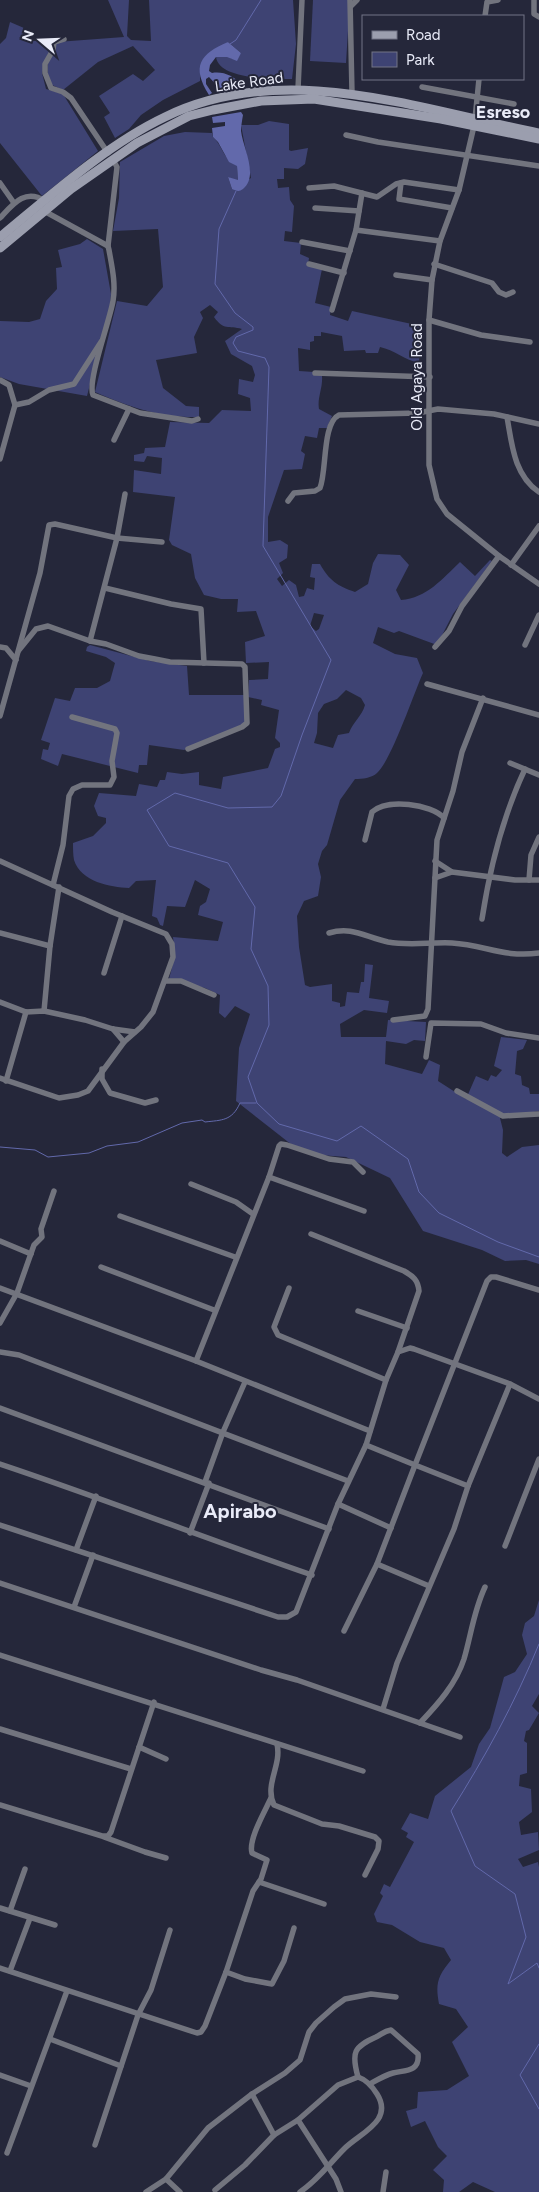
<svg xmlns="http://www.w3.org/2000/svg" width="539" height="2192" font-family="Figtree,sans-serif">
<rect width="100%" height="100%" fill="#25273a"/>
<g fill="#3e4373" fill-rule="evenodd">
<path d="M108,0H129L127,36L131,40L151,41L149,0H293L296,44L292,79C275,79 219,80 216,57L227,56L232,59L241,53L228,42L200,67V81L163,100L141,115L129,129L115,138L104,117L110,113L99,96L133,74L143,81L155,70L133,46L98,62L63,90L52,85C43,69 49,58 57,42L124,37Z"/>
<path d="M313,0H350L346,63L310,61Z"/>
<path d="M10,22L24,28L23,32L30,35V41H52V50L42,73L46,89L63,94L98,151L42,196L0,143V44L6,38Z"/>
<path d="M269,121L289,124V150L291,151L308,148L305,164L298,169L284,168V179H277L278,188L289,187L290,200L294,206L292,232L285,231L284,241L301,243L300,254L309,258L308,265L322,269L315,303L331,307L330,315L348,321L352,311L421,326L419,363C405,360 394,350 380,347L378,353H366L365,350L344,351L342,336L321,332V336H314V341L310,342V350L298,348L299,371L314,372L322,376C323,388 317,398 319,409L332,416L327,428H319L317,438L305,436L301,451L305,454L302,469L284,470L268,517V542L280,540L288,545L287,558L279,563L283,573L277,579L282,586L289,580L296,585L299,597L304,596L307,588L314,590L315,578L310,577L312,564H320C329,580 337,586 355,592L368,584L373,563L378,554L400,555L409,565L396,590L401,600C427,598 442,579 460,562L475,576L490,560L492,561L453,614L437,645L399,631L394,633L378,627L373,643L395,654L417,658L423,673C414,693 391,761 377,773C372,778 362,779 355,779L340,800L327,845L322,851L318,864L321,877L318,896L304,901L297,916L299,947L305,985L310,987L332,984V1001L340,1003V1007L345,1006L347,992L359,993L361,982H364L365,964L373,965L369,998L389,1001L387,1013L364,1010L340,1024L341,1037H386L388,1020L426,1022L425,1041L414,1040L406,1044L386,1041L385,1064L422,1074L429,1060L440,1065L438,1081L466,1099L476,1076L488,1081L491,1075L496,1077L502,1070L494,1066L501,1037L527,1040L523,1049L517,1051L515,1074L521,1076L522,1085L529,1088L530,1094H539V1111L500,1118L503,1130L502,1153L507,1157L522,1147L539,1145V1264L526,1260L505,1261L482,1250L423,1231L390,1178L346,1157L320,1155L292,1145L236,1101L239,1048L250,1014L235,1006L225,1018L219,1013L220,995L205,988L169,979L175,956L173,937L218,941L223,922L198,915L200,906L206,902L210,889L195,880L185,907L167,906L163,926L160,925L157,918L152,916L156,880L136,881L129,888C110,887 81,882 74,860C73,855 73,848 73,843L93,836L106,823V818L98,816L94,806L99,793L136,796L139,784L157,787L160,780H165L167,772L182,774L199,772V785L221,789L223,777L268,768L275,749L280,747V743L275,738L279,710L261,705L262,700L248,697L249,680L268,679L269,662L246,663L245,642L265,636L256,611L237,612L238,599H221L204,595L195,578L191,554L172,545L169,540L175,497L133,492L134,470L161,474L162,458L147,456L144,462L134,461V455L144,453L145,448L165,447L170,422L209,423L222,410L251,411L250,398L238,394L239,379L253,382L255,375L252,366L231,354L225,341L242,329C228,325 224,331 214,317L218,312L210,305L200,312L203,318L194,337L197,353L156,360L163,388L186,406L199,407V417C160,418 130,407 95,392L117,301L147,306L163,287L158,229L113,231L119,198L120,162L164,136L185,132L212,133L213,137C224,148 222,158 237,165L238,180L236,181L228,177L232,189L251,178L241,125H258ZM314,613L324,615L319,629L316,631L310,626ZM346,690L361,698L365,705C362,716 353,722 349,733L338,735L333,748L314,743L317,733L318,713L324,704L337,699Z"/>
<path d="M87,239L103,249L111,294L110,305L87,396L19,384L0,377V321L29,322L40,319L46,301L57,289L56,268L62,267L58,250L80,244Z"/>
<path d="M90,645L150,661L187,666L189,695H244L246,720L242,726L184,750L149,745L147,765H139L138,773L62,754L58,766L41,759L43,749L48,750L50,743L41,740L55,698L70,701L75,688H97L110,681L115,663L106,657L86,651L87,647Z"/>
<path d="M539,1600V1694L532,1706L539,1713L529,1730L526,1731L524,1741L527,1743V1773L520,1775L519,1786L531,1789L532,1812L519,1822L521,1835L538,1832L539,1850L518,1859L523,1867L538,1862L539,1867V2192H495L473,2182L459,2192H443L444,2180L433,2170L447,2156L438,2147L425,2121L411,2127L406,2111L417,2108L418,2092L447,2090L469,2076L452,2042L468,2027L456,2009L439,2004C435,1983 438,1976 451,1960L444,1948L420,1942L392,1925L377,1922L374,1914L383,1896L380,1893L384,1884L390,1887L414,1842L406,1837L408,1833L401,1829L410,1813L428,1819L435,1796L471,1767L479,1744L490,1728L504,1677L515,1672L527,1654L522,1635L525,1623L534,1616Z"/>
</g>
<g fill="#6269ab">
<path d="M228,42L241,53L237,61L227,57H216L210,65L209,71L212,73C223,71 234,76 242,85V88L222,91L209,77L206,79V84L212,93L209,95C191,66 200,54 228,42Z"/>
<path d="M241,112L243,115C242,121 241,126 241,131C243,148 259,176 243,189C239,192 237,191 232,189L228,177L238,180L237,166L229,162L218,142L213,137L212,128L225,126V122L213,123L212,117Z"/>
</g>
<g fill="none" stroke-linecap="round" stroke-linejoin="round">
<g stroke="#6269ab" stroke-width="1">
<path d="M230,44L236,40L261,0"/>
<path d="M236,191L219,229L215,284L235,313L253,327V330L236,337L233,343L238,351L265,358L269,367L263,546L331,660L302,735L281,796L272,807L228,808L175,793L147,810L169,846L228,863L255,907L251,949L268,986L269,1025L248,1077L257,1103L279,1124L337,1141L361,1126L408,1159L419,1192L439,1213L498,1242L539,1257"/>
<path d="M0,1147L35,1150L48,1157L89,1153L107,1146L138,1142L182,1123L202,1120L205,1122C222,1120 232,1121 240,1103H256"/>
<path d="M539,1644C515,1703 485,1757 451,1811L475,1866L515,1894L526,1937L508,1984L537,1963L539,1968"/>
<path d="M539,2044L520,2075L539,2109"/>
</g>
<g stroke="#72747e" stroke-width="5.5">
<path d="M350,0L352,93"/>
<path d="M534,0V14L539,17"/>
<path d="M351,6L357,0"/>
<path d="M485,16L487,2L498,0"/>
<path d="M64,39L54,42L53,50L45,64V73L51,88L63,92L71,98L108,153"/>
<path d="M422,87L514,104"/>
<path d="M298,89L302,0"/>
<path d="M475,119L479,79"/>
<path d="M474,126L459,190L440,241L432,280L429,320V465L437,499L447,514L499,556L539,584"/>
<path d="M346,135L378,142L539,166"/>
<path d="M0,183L14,203"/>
<path d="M401,183L399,199L452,208"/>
<path d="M309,188L334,186L377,197L396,184L404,182L459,190"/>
<path d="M315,208L359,211"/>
<path d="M44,211L108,246L109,250C112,267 116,284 113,301C110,320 87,381 93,395L140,413L192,421L198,419"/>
<path d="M0,218C13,204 25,188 45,201"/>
<path d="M356,230L440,241"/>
<path d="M302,242L350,251"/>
<path d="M108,246L117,167L113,160"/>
<path d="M309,264L344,273"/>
<path d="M434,264L492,283L499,292L506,295L513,292"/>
<path d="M396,275L432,280"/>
<path d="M332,310L356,230L362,193"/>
<path d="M429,320L481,335L530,342"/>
<path d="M315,373L430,377"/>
<path d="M0,380L9,385L15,405L0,459"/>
<path d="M15,405L29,402L49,390L74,384L101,342"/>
<path d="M507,417C512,445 514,475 539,492"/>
<path d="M114,440L129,409"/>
<path d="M288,501L294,493L315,491L320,488C327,471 322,423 339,415L418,413L438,409L494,414L539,424"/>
<path d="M511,565L539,526"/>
<path d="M105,588L171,604L201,609L204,663"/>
<path d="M90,641L117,538L125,494"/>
<path d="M525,645L539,615"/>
<path d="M0,647L6,648L16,660"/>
<path d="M435,647L449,631L462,606L499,556"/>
<path d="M19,650L36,629L48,626L90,641L106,644L139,656L155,659L170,662L242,664L245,667L247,723L242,727L188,749"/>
<path d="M427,684L539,715"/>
<path d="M0,716L40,573L49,525L55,524L117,538L162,542"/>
<path d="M510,763L539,775"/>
<path d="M365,840L372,812C387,798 431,804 444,818"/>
<path d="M0,861L112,912L166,934L172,944L173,957L153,1012L141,1027L124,1042L88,1091L78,1095L59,1098L0,1078"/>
<path d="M435,861L452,872L515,880H539"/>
<path d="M435,878L452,872"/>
<path d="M529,880L531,855L539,837"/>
<path d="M53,885L63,845L69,796L73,789L82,785H110L114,777L112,761L117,733L115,729L72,717"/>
<path d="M482,919C490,867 502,818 525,769"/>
<path d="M0,933L50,946"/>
<path d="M329,933C352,926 365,937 388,942C409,946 430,942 452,943C485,945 504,958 539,953"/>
<path d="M104,973L122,916"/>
<path d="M166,981H181L214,995"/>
<path d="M0,1002L26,1012L44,1011L85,1020L113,1029L135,1032"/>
<path d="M44,1011L50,946L59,887"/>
<path d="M393,1020L425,1016L428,1009L437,840L453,791L462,752L483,698"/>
<path d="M113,1029L124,1042"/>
<path d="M426,1057L431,1023L481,1024L506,1033L539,1038"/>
<path d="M102,1069V1079L110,1093L145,1103L156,1100"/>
<path d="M6,1081L26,1012"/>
<path d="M457,1091L503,1116L539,1114"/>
<path d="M269,1177L364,1211"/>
<path d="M191,1184L236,1202L253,1214"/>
<path d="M120,1216L235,1257"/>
<path d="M0,1241L31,1254"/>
<path d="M101,1267L214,1310"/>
<path d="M0,1288L196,1361L370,1431"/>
<path d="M289,1288L274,1327L278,1335L386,1380"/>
<path d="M358,1311L407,1328"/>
<path d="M0,1323L17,1293L34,1245L42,1237L41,1229L54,1191"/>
<path d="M0,1352L19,1355L348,1481"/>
<path d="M398,1352L410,1348L414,1349L510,1384L539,1399"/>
<path d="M196,1361L269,1177L279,1146L281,1144L287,1145L329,1159L353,1162L363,1172"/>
<path d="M0,1408L329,1529"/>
<path d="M0,1464C105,1499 207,1539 312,1575"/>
<path d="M205,1482L223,1432L245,1382"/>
<path d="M468,1486L415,1465L487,1281L491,1277H496L539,1290"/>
<path d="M338,1504L391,1528"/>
<path d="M0,1525L278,1617H287L296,1612L338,1504L366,1445L386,1380L398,1352L419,1291C418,1280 413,1276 404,1271L311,1234"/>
<path d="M190,1533L209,1483"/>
<path d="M505,1546L539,1459"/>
<path d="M76,1550L96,1496"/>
<path d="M377,1564L429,1586"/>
<path d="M0,1583L261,1670L297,1680L460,1737"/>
<path d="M74,1607L93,1555"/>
<path d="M344,1631L377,1564L415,1465L366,1445"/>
<path d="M0,1655L363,1771"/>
<path d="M383,1709L397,1663L454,1529L468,1486L510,1384"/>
<path d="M420,1723C438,1704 456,1684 464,1659C471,1635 474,1610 485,1587"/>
<path d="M0,1729L131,1769"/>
<path d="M277,1744C282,1766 264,1784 274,1805L322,1824L339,1826L375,1837L379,1841L378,1849L365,1875"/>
<path d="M139,1747L166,1759"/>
<path d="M0,1805L102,1836H108L111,1832L154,1702"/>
<path d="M104,1837L145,1852L166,1858"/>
<path d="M259,1882L324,1904"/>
<path d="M0,1908L55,1925"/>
<path d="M10,1911L25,1869"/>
<path d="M0,1968L197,2033L201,2032L205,2026L226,1972L253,1891L261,1879L267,1860L252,1853C248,1840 265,1811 271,1798"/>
<path d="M10,1971L30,1918"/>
<path d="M226,1972L245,1979L272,1984L284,1961L294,1928"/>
<path d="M50,2039L121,2066"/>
<path d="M0,2075L31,2086"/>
<path d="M358,2077C351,2052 354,2047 376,2037C382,2034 384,2031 391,2030L418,2054C420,2072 405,2070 393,2073C385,2075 377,2080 370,2084"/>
<path d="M252,2094L274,2135"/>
<path d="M298,2120L336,2179L341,2192"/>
<path d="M95,2145L138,2015L151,1990L170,1930"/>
<path d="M7,2153L67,1991"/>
<path d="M166,2179L180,2192"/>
<path d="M215,2190L245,2165L274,2135L298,2120L338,2085L358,2077C367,2080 372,2086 377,2094C394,2121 360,2133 344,2149C329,2164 318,2180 300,2192"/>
<path d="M146,2192L166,2179L208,2128L252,2094L285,2073L300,2060L309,2032L316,2023L334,2007L345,1999L371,1994L396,1997"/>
<path d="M383,2192L386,2172"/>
</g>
<g stroke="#9b9eae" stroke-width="9">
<path d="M0,237C50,196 106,145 165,117C283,59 419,109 539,133"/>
<path d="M0,248L71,189L137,143L189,116L213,110L261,101L314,99L441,119L539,139"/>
</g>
</g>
<g text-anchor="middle" stroke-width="4" stroke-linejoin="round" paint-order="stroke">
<g font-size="15" fill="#e9ebf8" stroke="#25273a">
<text transform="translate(249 82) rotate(-8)" y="5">Lake Road</text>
<text transform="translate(417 377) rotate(-90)" y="5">Old Agaya Road</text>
</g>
<g font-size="18" font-weight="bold" fill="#e9ebf8" stroke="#25273a">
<text x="503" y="118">Esreso</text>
</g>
<g font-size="20" font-weight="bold" fill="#e9ebf8" stroke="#25273a">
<text x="240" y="1518">Apirabo</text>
</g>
</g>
<rect x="362" y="15" width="162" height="65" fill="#25273a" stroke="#737586"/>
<rect x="372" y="31" width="25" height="8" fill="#9b9eae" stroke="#737586"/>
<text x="406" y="40" font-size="15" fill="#e9ebf8">Road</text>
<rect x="372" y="52" width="25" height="15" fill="#3e4373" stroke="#737586"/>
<text x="406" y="65" font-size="15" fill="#e9ebf8">Park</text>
<g transform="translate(40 40) rotate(289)" stroke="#25273a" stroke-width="4" paint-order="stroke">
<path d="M0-4L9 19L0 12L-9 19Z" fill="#e9ebf8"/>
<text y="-8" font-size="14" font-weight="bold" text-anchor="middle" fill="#e9ebf8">N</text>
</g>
</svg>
